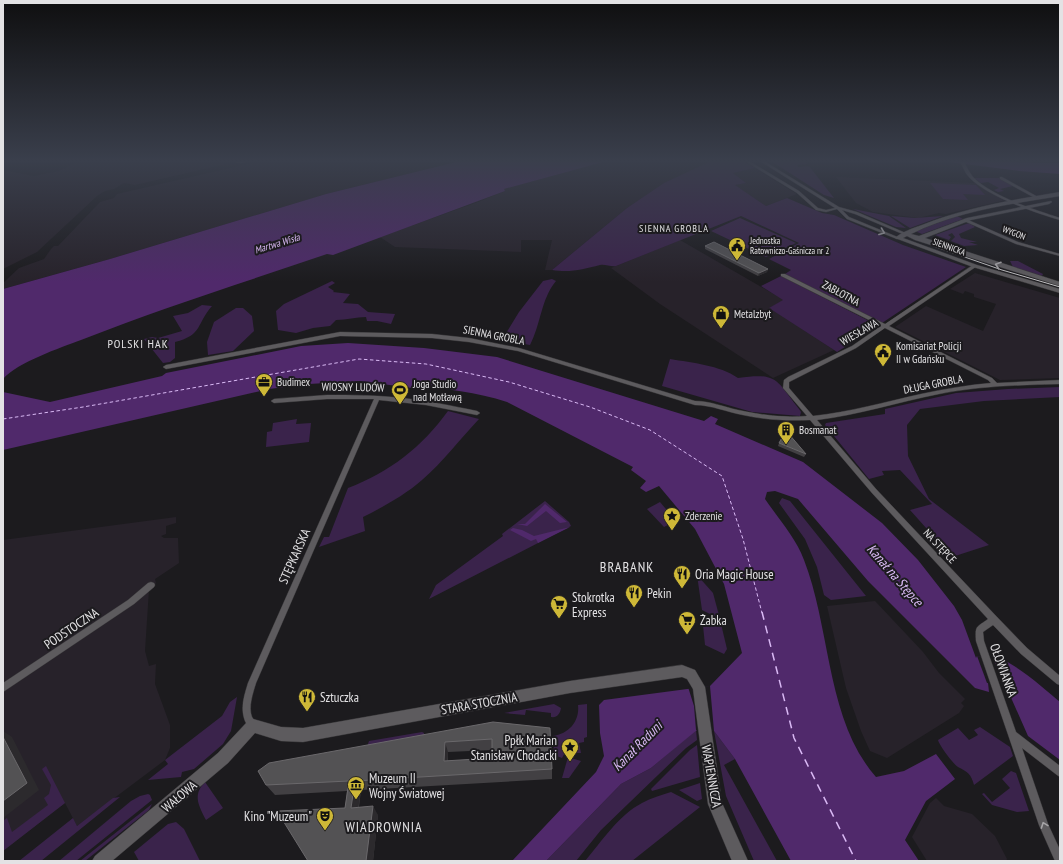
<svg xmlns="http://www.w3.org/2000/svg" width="1063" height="864" font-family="'PT Sans Narrow',sans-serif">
<rect width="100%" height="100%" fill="#1c1b1e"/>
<g fill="#27222a">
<path d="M79,161H209L226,164L135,185L124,183L114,189L105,191L97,196L37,252L3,269V170L34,176L59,171Z"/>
<path d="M260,161H460L326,194L110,259L3,289V283L19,268L44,259L51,249L54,246H58L100,202L114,198L117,194Z"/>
<path d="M607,161H712L665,183L627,208L552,270H545L552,240H521V252L395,247L380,237L478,202L505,191L503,189Z"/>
<path d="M755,168L774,180L797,194L766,206L734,185L746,183L733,173Z"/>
<path d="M836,177L975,183L1006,200L946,214L939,213L918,218L873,212L856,203Z"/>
<path d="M680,240L784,300L770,308L834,350L773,378L660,304L611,268Z"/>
<path d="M975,273L1060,298V378L1000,380L895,327L926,306L983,331L996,304L974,297V294L965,291L963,294L950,289Z"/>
<path d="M176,517V523L166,526V534L161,536L164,538H178L179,563L155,579L156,583L149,590L145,651L149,666L156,664L155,684L170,725V748L165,760L77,826L65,803L3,851V540Z"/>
<path d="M875,601L923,652L939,673L965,699L961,703L964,706L959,713L887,758L870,751L861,731L846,688L827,606Z"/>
<path d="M936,798L944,806L972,814L995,836L1007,859L1006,861H927L912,837L930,803Z"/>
</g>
<g fill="#3a234b">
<path d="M711,161H743L755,168L733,173L746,183L735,185L766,206L787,198L822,213L834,215L903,245L966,267L882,323L785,274L791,270L769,259L799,243L741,216L616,266C611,267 605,264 600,265C583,269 571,273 552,270L627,208L664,183Z"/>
<path d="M771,161H804L807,164L797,165L798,167L809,166L834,198L824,195Z"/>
<path d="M974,178H999L1013,186L1000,189L1004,191L998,192L994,190L999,188L988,182L981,183Z"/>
<path d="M930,183L976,185L985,195L963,194L968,200L943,199Z"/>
<path d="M853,209L889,216L906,228L896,227Z"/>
<path d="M891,216L915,218L943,216L910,228Z"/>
<path d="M957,216L963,219L922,234L915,231Z"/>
<path d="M740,218L796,243L766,257L711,231Z"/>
<path d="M969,223L975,227L959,234L961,238L977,242H969L978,245L964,246L951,241L955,237L952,233L948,235L951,237L949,240L935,235Z"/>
<path d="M1010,261H1018L1043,274L1042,276L1013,267Z"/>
<path d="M781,276L875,324L876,327L837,352L834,350L769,308L783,300L761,286Z"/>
<path d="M552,279L556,281C541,299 541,324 530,345L502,340L519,312L543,281Z"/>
<path d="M332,281L335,283L328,287L334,291L333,292L350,294L343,303L358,304L368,312L395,314L391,324L377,321H367L366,317C356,317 347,320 336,320L330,326L313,328L296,333L278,330L276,311L284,304Z"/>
<path d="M202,305L212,306C196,324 203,335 175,342V358L170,362L163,363L144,339L152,337L158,338L182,331L173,316L188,313Z"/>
<path d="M236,308H243L252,316L254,331L233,351L208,355L207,342L214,322Z"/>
<path d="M670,359C693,363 719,365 738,378C778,372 776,380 799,409L801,412L800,416L752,412L662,386Z"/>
<path d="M1060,387V397L984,401L920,409L907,425L908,456L929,499L989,545L952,557L910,510L932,504L900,470L882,471L884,475L869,479L825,425L826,423L885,414V409L956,393L1008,389Z"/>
<path d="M448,411L479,419C460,439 443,462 422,480C405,495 383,507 363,517L365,531L319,547L324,537H329L348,488C390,472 422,447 448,411Z"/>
<path d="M297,419L296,424L311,423L309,442L266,447L267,432L272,431L273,423Z"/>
<path d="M782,498L790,501L866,596L831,600L824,595L817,567L805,539L779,503Z"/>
<path d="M545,501L569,522L571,526L429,599L436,585L503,536L502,534Z"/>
<path d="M660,502L676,521L664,527L647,509Z"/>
<path d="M697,575L713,593L720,619L702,610Z"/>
<path d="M702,616L721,624L727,649L724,654L705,645Z"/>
<path d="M237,697L231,731L223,744L194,769L182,772L181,777L148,780L168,764L165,760L222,716L230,702Z"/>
<path d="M554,704L561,708C560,714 557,718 551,717V713L526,710L525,715L504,713Z"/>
<path d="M587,704V737L584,738V742L579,743L581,753H574L568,747L562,758L554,755L553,736C568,734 580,722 578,705Z"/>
<path d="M980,727L1010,747L1013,756L974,785C971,774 968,772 958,767C954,765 939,745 938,740L958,728L969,740L978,735L974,730Z"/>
<path d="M696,730L697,740L686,748L601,830L576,861H546L621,784L651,768Z"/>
<path d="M714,731L735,759L724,765L777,861H754L726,796Z"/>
<path d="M422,732L424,733V739L366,750L369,741Z"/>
<path d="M697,745L700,777L652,791L651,789L690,750Z"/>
<path d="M568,757L581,761L569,778H562Z"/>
<path d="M46,766L65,803L3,851V821L7,818L12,832L48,805L44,798L49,794L51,785L42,769Z"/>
<path d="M1011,771L1016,773L1029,811L1017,812L992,805L982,794L984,793L992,802L1010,788L1002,779Z"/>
<path d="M205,782L223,808L206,820C199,806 192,795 205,782Z"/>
<path d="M700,783L702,799L697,801L679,790Z"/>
<path d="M671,792L700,807L632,861H585C602,841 619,815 642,803C651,798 662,795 671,792Z"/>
<path d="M148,794L150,795L152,800L76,861H59L131,801L140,796Z"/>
<path d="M120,797L41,861H19L73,818L77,826L113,798Z"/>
<path d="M152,804L149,810L85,861H80Z"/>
<path d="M176,822L184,829L200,861H139L134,852L168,824Z"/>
</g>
<g fill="#50296b">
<path d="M460,161H607L504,189L505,191L333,255L327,254C245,282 162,308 81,340C60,348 18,362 3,379V289L110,259L326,194Z"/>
<path d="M941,161L1060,163V174L1019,171Z"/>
<path d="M348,343L424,348L497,357L704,421L711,416L718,419L715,424L803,462L882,523L918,560L954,606L962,620L976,658L977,656L995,660L994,657C1011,659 1046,690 1060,702V760L1028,736L1005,684L988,683L989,692L975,688L868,581L798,499L775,491L767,492L765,499C778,518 796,538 804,560C831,629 826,720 876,777L904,771L936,754L955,779L926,801L905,840L919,861H791L735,759L714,731L697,730L651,768L621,784L546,861H512L596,772L604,756L600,733L599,705L604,700L710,686L742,653L724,584L695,529L659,486L646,492L640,488L646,481L631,470L633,467L507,402C477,392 445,389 413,385L412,388L360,381L309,384L269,389L3,450V392L50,402L162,376L166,373L301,346Z"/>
<path d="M545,504L567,522L560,523L546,511L527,526L517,524H525Z"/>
<path d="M570,527L538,543L536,539L531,541L510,530L513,528L522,530L534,536Z"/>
</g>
<g fill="#1c1b1e">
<path d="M977,656L993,658L1004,685L987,683Z"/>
<path d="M710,686L714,731L696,730L694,706L688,687Z"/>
</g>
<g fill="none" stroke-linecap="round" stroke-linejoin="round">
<path stroke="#d9b9f4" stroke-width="1" stroke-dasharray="3.5 2.5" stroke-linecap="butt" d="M3,419L83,407L359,359L426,364L509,382L590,407L650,430L722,476L743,539L762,613"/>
<path stroke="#d9b9f4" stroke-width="1.5" stroke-dasharray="8 6" stroke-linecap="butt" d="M762,612L794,738L856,861"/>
<defs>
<g id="street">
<path d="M229,161H251L241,163Z"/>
<path d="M745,161H749L799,191L818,208L826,210L835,208L760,161H764L839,207L857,212L908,234L905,235L855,214L842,210L849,217L900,238L897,239L847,219L837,209L826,212L816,210L797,193Z"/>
<path d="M960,161H964C966,166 969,172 973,177C993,197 1033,209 1060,218V220C1036,213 986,196 969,177C965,173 963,167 960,161Z"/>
<path d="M1000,177H1002L1038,197L1035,198L1000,179Z"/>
<path d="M964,219H966L1018,242L1060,254V256L1016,244L964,221Z"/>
<path d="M973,265H975L977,266L889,326L992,378L997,383L1060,380V384C1019,385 979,386 939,394C898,402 858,415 817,420L876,489L997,617L1027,648L1060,676V685L1057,684L1021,654L993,625L983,632L984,641L1016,732L1060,766V777L1057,775L1022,748L1048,824L1060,850V861H1055L1039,825L976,641C975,625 976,628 988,619L872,493L810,420C787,421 766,420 743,415C727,412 711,405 695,405L518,351L469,342L432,338L340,336L166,369L163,367L166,365L340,332L432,334L469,338L519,348L695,401C710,401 724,407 738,410C761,415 784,418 807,416L783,388L784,380L788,377L852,346L881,326L781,276V274H785L885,324ZM885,328L988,380L991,383C968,385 944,389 921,394C885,402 850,412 813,416L789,388V382L856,348Z"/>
<path d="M327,395C351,395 376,395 401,398C426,400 452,406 477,411L480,413L477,415L426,405L379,400L256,683C253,693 248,707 252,717C254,720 256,723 257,726L256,729L253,730C249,729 247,725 245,721C240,708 244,696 248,683L374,399H327L274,403L271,401L274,399Z"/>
<path d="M151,582L154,583L155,585L154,587L134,604L3,692V683L128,600L148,583Z"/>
</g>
<g id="secondary">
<path d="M1060,192V196C1010,204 958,211 911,234L919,236L967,218L1051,201L1052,202L1049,204L971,220L925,238L1060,282V286L915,240L907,236L903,238L977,265L1060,289V293L973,267L895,238C902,232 913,228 922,225C967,207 1013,200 1060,192Z"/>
<path d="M682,665L695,670L705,687L722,803L748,861H732L708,804L693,689L687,679L682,677L570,693L303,742L281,741L255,733L228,763L112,861H92L95,856L218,753L248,721L253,719L281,727L303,728L570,681Z"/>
</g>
</defs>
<use href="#street" stroke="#373638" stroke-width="1"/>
<use href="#secondary" stroke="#373638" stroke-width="1"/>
<use href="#street" fill="#5d5b5e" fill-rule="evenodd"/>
<use href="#secondary" fill="#5d5b5e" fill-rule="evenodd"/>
<path stroke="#c4c3c5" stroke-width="1" d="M936,247L1002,270L1060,287"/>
</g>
<g fill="#424043" fill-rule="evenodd">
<path d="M705,246L768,269L767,272L758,276L705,249Z"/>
<path d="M779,443L806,454L804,457L778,446Z"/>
<path d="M493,722L552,769V779L361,790L359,807L378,815L373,861H308L345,808L347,791L275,795L266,785ZM492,750V758L448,761V752Z"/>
</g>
<g fill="#2c2a2d">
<path d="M768,269L767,272L758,276L759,273Z"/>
<path d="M3,731L12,737L39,790L3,818Z"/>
<path d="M445,742L448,752L447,771L444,761Z"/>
<path d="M355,781L361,790L357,816L351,808Z"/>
<path d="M373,806L378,815L373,861H366Z"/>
</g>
<g fill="#535254" stroke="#6a686b" fill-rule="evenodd">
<path d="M714,242L768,269L759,273L705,246Z"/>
<path d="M788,433L806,454L779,443L784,434Z"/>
<path d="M493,722L550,728L552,769L355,781L351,808L373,806L366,861H308L277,811L345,808L349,781L266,785L258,771L269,763ZM492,739V758L444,761L445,742Z"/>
<path d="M3,737L27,783L3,801Z"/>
</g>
<defs><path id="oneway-chevron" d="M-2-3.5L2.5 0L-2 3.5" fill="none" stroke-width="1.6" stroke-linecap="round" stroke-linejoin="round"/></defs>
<g stroke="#a7a5a8">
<use href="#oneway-chevron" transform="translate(882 232) rotate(21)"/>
<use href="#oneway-chevron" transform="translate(998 265) rotate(-162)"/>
<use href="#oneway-chevron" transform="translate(1044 825) rotate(-110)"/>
</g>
<linearGradient id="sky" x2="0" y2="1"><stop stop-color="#0f0f10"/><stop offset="0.57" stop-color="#3a3f4c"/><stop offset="1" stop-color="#3a3f4c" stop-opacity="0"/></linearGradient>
<rect width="1063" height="282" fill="url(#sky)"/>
<defs>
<symbol id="civic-pin" viewBox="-11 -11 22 30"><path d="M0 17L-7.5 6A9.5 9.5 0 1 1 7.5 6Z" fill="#ceb837" stroke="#1c1b1e"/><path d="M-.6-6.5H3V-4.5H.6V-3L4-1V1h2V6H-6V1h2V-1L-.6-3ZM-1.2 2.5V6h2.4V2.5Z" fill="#111"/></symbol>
<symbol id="shop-pin" viewBox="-11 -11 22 30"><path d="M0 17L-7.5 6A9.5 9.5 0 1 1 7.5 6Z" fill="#ceb837" stroke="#1c1b1e"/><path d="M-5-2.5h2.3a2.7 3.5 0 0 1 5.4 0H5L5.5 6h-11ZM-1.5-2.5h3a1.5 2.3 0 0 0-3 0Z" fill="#111"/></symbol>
<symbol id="office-pin" viewBox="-11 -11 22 30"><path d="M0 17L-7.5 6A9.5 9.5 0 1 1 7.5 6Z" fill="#ceb837" stroke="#1c1b1e"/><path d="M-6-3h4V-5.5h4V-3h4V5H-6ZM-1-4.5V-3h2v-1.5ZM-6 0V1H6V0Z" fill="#111"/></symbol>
<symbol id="stadium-pin" viewBox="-11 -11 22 30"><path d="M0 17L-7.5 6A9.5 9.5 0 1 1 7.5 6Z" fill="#ceb837" stroke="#1c1b1e"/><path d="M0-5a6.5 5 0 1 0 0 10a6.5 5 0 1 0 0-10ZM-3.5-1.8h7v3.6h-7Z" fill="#111"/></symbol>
<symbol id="building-pin" viewBox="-11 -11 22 30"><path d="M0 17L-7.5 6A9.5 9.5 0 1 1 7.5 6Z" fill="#ceb837" stroke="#1c1b1e"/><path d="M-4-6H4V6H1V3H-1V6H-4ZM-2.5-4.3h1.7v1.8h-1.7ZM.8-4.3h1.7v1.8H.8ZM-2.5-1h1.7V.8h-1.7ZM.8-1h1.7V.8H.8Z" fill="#111"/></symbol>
<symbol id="sight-pin" viewBox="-11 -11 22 30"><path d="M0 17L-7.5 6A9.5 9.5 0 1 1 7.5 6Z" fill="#ceb837" stroke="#1c1b1e"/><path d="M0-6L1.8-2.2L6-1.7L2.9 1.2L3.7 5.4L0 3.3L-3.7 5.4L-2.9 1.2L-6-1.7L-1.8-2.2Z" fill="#111"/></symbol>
<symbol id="restaurant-pin" viewBox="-11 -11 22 30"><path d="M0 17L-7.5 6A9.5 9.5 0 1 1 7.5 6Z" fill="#ceb837" stroke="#1c1b1e"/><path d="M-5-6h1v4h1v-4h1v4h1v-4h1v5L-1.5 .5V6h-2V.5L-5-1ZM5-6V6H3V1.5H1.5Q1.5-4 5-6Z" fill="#111"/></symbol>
<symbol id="supermarket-pin" viewBox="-11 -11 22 30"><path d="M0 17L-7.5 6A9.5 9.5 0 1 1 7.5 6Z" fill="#ceb837" stroke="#1c1b1e"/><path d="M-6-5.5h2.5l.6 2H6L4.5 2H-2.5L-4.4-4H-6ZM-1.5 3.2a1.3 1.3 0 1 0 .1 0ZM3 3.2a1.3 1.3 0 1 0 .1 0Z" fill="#111"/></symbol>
<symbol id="museum-pin" viewBox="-11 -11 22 30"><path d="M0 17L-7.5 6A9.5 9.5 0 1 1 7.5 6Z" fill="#ceb837" stroke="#1c1b1e"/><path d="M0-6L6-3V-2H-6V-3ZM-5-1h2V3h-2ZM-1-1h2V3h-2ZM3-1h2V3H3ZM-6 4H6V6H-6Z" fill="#111"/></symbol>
<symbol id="theatre-pin" viewBox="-11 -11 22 30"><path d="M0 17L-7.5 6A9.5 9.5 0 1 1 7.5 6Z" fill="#ceb837" stroke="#1c1b1e"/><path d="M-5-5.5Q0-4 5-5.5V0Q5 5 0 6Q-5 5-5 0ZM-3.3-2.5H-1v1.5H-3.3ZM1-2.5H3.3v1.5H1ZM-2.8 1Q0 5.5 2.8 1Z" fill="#111"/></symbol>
</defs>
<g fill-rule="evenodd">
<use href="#civic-pin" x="727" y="236" width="20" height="27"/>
<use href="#shop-pin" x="711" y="304" width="20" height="27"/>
<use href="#civic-pin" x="873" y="342" width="20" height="27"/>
<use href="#office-pin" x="254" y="372" width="20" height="27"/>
<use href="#stadium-pin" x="390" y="380" width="20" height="27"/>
<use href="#building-pin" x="776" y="420" width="20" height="27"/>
<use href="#sight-pin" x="662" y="506" width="20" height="27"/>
<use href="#restaurant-pin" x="672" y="564" width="20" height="27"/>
<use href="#restaurant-pin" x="624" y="583" width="20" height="27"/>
<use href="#supermarket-pin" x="549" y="594" width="20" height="27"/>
<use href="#supermarket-pin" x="677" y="610" width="20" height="27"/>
<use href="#restaurant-pin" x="297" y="687" width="20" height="27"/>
<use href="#sight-pin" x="560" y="737" width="20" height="27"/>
<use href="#museum-pin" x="346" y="775" width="20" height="27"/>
<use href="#theatre-pin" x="315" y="806" width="20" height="27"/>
</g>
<g text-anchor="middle" stroke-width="4" stroke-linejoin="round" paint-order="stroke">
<g font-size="9" fill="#e3e2e4" stroke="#1c1b1e">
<text transform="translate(1014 233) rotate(21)" y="3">WYGON</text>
<text transform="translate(949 247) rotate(20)" y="3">SIENNICKA</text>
</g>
<g font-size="9" fill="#e3e2e4" stroke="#1c1b1e" text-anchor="start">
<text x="750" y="244">Jednostka<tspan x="750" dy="10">Ratowniczo-Gaśnicza nr 2</tspan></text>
</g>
<g font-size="10" letter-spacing="1" fill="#e3e2e4" stroke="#1c1b1e">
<text x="674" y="232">SIENNA GROBLA</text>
</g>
<g font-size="10" font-style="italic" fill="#d9b9f4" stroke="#1c1b1e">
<text transform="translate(277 243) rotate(-17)" y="4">Martwa Wisła</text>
</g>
<g font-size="11" fill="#e3e2e4" stroke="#1c1b1e">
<text transform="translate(841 293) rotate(28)" y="4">ZABŁOTNA</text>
<text transform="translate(859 332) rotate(-30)" y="4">WIESŁAWA</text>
<text transform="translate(494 335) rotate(11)" y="4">SIENNA GROBLA</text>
<text transform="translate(933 384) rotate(-11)" y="4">DŁUGA GROBLA</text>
<text transform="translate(353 387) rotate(1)" y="4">WIOSNY LUDÓW</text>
<text transform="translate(940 546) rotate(47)" y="4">NA STĘPCE</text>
</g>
<g font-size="11" fill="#e3e2e4" stroke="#1c1b1e" text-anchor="start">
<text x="734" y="318">Metalzbyt</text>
<text x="896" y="350">Komisariat Policji<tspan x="896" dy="13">II w Gdańsku</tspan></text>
<text x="277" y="386">Budimex</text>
<text x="413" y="388">Joga Studio<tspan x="413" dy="13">nad Motławą</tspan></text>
<text x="799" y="434">Bosmanat</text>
<text x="685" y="520">Zderzenie</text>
</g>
<g font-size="12" letter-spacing="1" fill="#e3e2e4" stroke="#1c1b1e">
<text x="138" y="348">POLSKI HAK</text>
</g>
<g font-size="13" fill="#e3e2e4" stroke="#1c1b1e">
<text transform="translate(294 556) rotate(-66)" y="5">STĘPKARSKA</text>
<text transform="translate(71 628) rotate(-34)" y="5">PODSTOCZNA</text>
<text transform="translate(1004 670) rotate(70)" y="5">OŁOWIANKA</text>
<text transform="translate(479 703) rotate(-10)" y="5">STARA STOCZNIA</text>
<text transform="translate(712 776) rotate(80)" y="5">WAPIENNICZA</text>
<text transform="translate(179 796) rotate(-40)" y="5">WAŁOWA</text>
</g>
<g font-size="13" fill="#e3e2e4" stroke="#1c1b1e" text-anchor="start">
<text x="695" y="579">Oria Magic House</text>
<text x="647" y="598">Pekin</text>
<text x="572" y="602">Stokrotka<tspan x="572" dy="15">Express</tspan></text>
<text x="700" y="625">Żabka</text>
<text x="320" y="702">Sztuczka</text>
<text x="557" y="745" text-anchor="end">Ppłk Marian<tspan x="557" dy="15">Stanisław Chodacki</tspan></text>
<text x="369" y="783">Muzeum II<tspan x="369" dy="15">Wojny Światowej</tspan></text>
<text x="312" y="821" text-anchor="end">Kino "Muzeum"</text>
</g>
<g font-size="14" letter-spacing="1" fill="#e3e2e4" stroke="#1c1b1e">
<text x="627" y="572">BRABANK</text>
<text x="384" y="832">WIADROWNIA</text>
</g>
<g font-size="14" font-style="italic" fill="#d9b9f4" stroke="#1c1b1e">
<text transform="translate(895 575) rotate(49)" y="5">Kanał na Stępce</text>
<text transform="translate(637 746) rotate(-45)" y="5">Kanał Raduni</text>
</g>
</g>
<rect width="1063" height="864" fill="none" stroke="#e3e2e4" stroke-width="8"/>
</svg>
